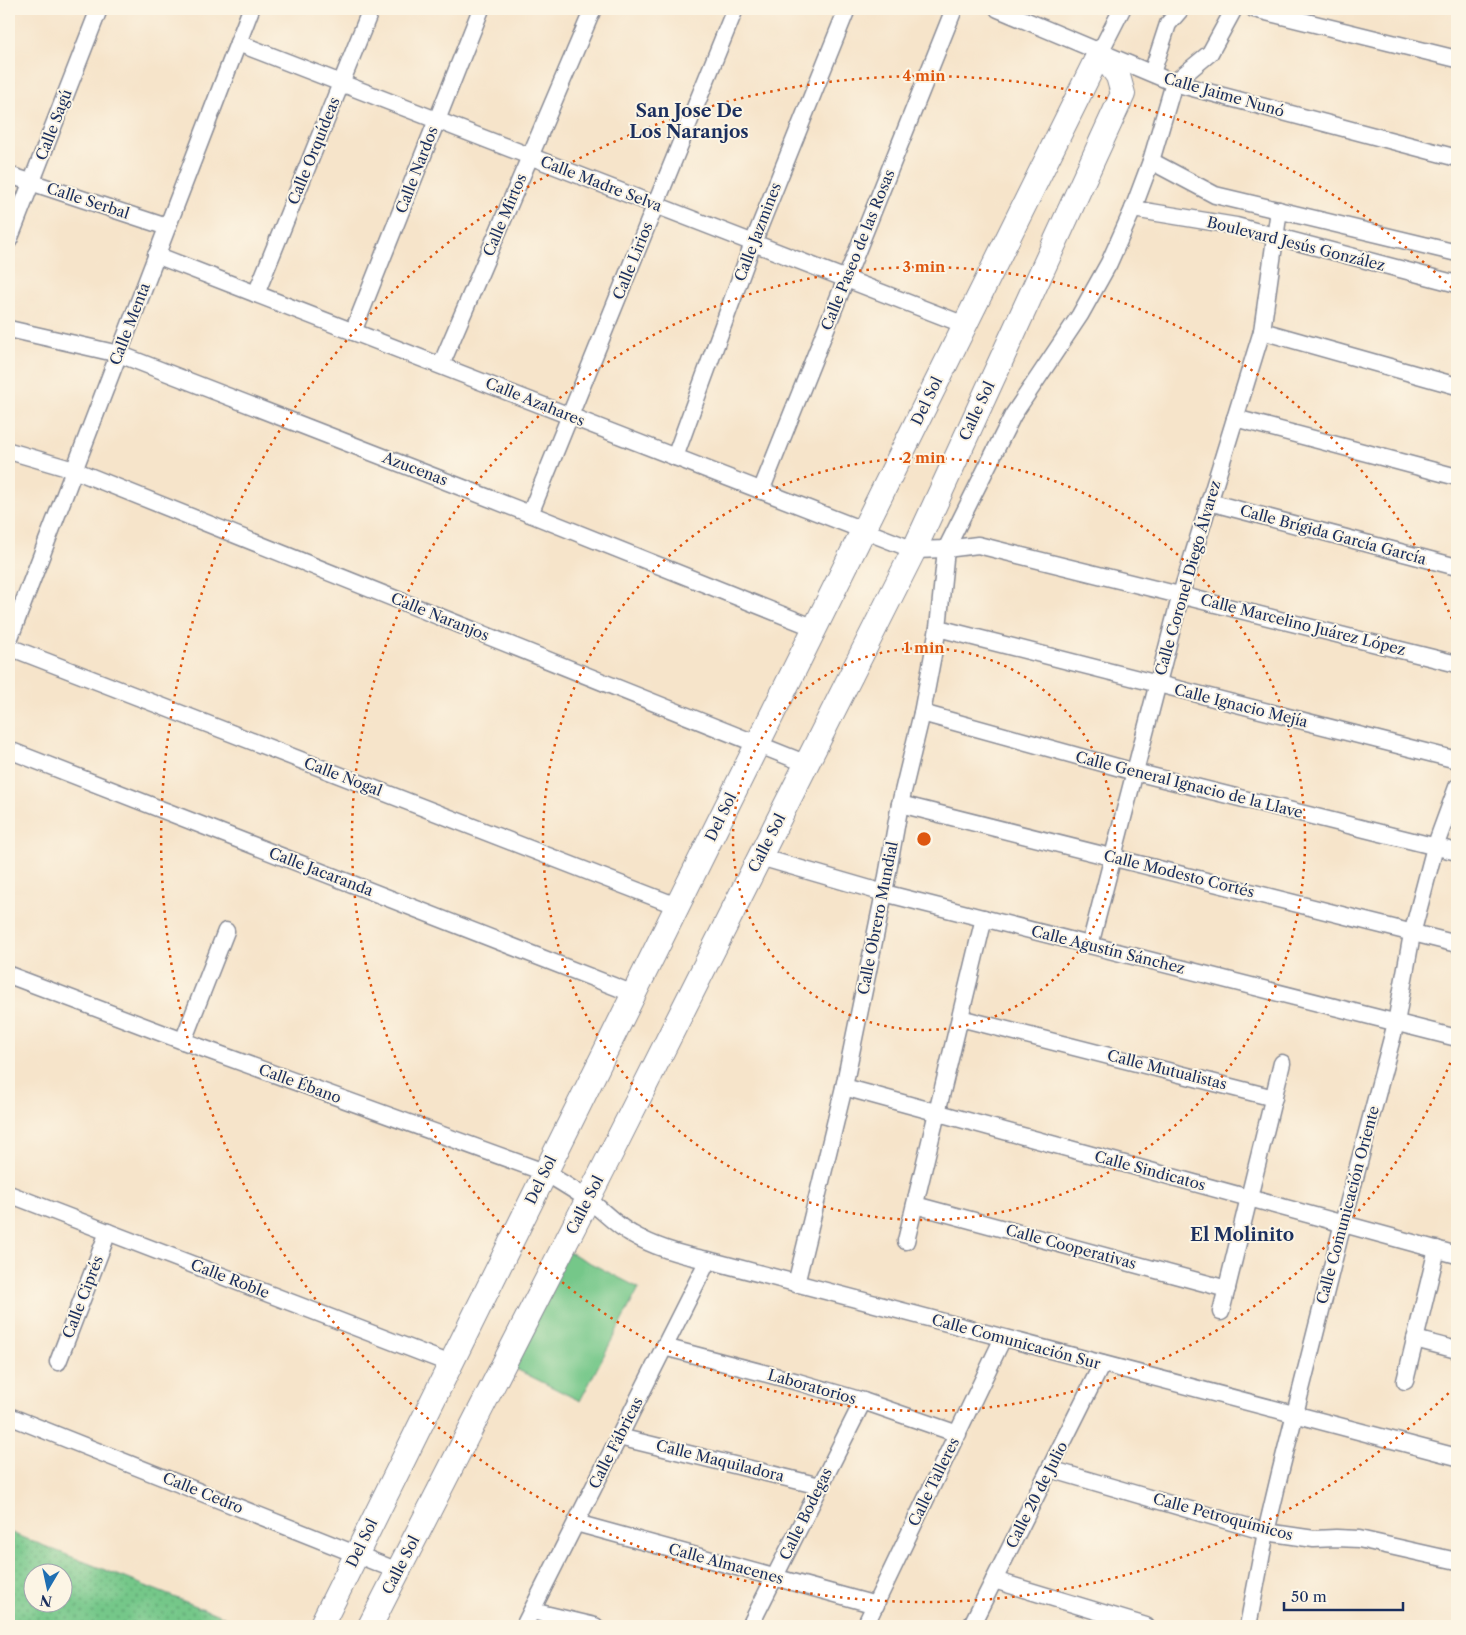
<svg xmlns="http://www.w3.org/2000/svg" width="1466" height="1635" font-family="'Libre Caslon Text',serif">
<defs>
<pattern id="park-dots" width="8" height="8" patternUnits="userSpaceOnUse" patternTransform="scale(1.25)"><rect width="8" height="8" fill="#75c789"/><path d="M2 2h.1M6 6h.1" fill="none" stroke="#5fa273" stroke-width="1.8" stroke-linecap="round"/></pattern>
</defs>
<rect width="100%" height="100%" fill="#fcf5e5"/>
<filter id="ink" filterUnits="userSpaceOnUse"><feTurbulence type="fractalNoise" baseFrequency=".02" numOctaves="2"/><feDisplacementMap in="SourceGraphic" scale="10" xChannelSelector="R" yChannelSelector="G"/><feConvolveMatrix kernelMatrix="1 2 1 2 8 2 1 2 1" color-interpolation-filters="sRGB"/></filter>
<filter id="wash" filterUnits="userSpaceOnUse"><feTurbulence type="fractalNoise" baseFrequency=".0096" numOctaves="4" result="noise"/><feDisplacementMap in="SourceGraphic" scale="20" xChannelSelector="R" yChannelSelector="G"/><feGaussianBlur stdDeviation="1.12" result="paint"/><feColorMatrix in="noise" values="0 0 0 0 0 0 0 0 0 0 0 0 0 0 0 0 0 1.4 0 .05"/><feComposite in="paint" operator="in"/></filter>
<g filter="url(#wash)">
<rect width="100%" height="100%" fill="#f6e4ca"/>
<path fill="url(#park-dots)" stroke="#487b74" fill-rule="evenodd" d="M9,1532L247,1626H9ZM32,1572H62V1602H32Z"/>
<path fill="#75c789" stroke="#487b74" d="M567,1251L639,1288L580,1401L508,1365Z"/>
</g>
<g filter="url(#ink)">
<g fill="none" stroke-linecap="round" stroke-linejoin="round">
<defs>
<g id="street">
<path d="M998,9L1174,83L1457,158"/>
<path d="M1254,9L1457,59"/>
<path d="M238,43L965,325"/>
<path d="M1100,52L1122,9"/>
<path d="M1152,73L1168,24L1181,9"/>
<path d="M1151,161L1215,195L1457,253"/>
<path d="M9,175L167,227"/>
<path d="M1133,209L1236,226L1457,284"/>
<path d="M9,240L99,9"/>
<path d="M156,255L914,550L946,549L978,545L1457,664"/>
<path d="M256,294L371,9"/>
<path d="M9,329L119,354L530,514L815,628"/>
<path d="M1262,331L1457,386"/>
<path d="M353,332L481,9"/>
<path d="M441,365L593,9"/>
<path d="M1235,418L1457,477"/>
<path d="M9,451L74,470L807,764"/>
<path d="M675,457L753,243L847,9"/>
<path d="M761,491L954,9"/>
<path d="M1209,502L1457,567"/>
<path d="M530,514L735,9"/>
<path d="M938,628L1457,760"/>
<path d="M9,640L251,9"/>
<path d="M9,647L677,906"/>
<path d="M922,713L1135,772L1457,852"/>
<path d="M9,750L634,994"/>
<path d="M900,804L1457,944"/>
<path d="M760,857L884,893L1457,1038"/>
<path d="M1090,945L1181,594L1262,331L1279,210"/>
<path d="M9,975L183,1041L544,1172C559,1181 573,1189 587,1199C603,1210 615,1225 632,1234C656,1248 681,1255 708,1260L1457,1457"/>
<path d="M960,1018L1274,1098"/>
<path d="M183,1041L226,931"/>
<path d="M844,1087L1457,1255"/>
<path d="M9,1194L451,1364"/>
<path d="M915,1205L1227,1289"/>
<path d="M906,1241L984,918"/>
<path d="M796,1284L844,1087L884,893L900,804L922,713L938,628L946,549L1013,415L1080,315L1109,263L1133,209L1151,161L1174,83L1210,53L1234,9"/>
<path d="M1221,1312L1282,1063"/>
<path d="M1415,1339L1457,1350"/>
<path d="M664,1347L798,1382L863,1401L958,1434"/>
<path d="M58,1362L108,1232"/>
<path d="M1405,1381L1437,1249"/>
<path d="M9,1416L398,1571"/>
<path d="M619,1437L820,1486"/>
<path d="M1050,1469L1266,1532L1314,1539L1336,1538L1359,1539L1457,1561"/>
<path d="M576,1523L876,1605"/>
<path d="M994,1580L1146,1626"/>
<path d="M532,1611L595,1626"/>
<path d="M524,1626L708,1260"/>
<path d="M750,1626L863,1401"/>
<path d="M865,1626L1003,1338"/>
<path d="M971,1626L1102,1364"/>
<path d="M1248,1626L1266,1532L1280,1473L1343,1223L1396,1023L1412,934L1435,847L1457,787"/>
</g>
<path id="secondary" d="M321,1626L1100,52L1118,76L1123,94L914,550L588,1199L370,1626"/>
</defs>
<use href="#street" stroke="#888a94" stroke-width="19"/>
<use href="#secondary" stroke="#888a94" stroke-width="26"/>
<use href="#street" stroke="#fff" stroke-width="16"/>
<use href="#secondary" stroke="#fff" stroke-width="24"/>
</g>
</g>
<g fill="none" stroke="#de5710" stroke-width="2.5" stroke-dasharray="2.5 5">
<circle cx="924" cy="839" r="191"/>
<circle cx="924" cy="839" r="381"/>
<path d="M1456 1049A572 572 0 1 1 1456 629"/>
<path d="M1454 1388A763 763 0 1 1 1454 290"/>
</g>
<g text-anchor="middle" stroke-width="4" stroke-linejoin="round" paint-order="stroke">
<g font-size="15" fill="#1b2f5e" stroke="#fcf5e5">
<text transform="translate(1224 95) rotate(16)" y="5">Calle Jaime Nunó</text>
<text transform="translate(54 125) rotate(-69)" y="5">Calle Sagú</text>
<text transform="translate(314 151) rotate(-68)" y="5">Calle Orquídeas</text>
<text transform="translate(417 170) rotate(-69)" y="5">Calle Nardos</text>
<text transform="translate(601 184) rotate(21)" y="5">Calle Madre Selva</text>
<text transform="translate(88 201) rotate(18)" y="5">Calle Serbal</text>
<text transform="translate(505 215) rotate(-67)" y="5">Calle Mirtos</text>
<text transform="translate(758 232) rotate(-69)" y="5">Calle Jazmines</text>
<text transform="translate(1296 244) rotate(14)" y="5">Boulevard Jesús González</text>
<text transform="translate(858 250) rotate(-68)" y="5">Calle Paseo de las Rosas</text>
<text transform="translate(633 261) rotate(-68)" y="5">Calle Lirios</text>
<text transform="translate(130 324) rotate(-69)" y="5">Calle Menta</text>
<text transform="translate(927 401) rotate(-64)" y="5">Del Sol</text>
<text transform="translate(535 402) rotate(22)" y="5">Calle Azahares</text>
<text transform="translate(977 411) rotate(-65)" y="5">Calle Sol</text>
<text transform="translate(415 469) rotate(21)" y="5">Azucenas</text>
<text transform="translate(1333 535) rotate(15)" y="5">Calle Brígida García García</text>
<text transform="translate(1188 578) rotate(-74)" y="5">Calle Coronel Diego Álvarez</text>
<text transform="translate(440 617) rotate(22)" y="5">Calle Naranjos</text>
<text transform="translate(1303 625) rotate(14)" y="5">Calle Marcelino Juárez López</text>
<text transform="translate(1241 706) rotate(14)" y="5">Calle Ignacio Mejía</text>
<text transform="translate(343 777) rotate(21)" y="5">Calle Nogal</text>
<text transform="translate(1189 785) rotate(14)" y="5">Calle General Ignacio de la Llave</text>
<text transform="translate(721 817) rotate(-64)" y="5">Del Sol</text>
<text transform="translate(767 843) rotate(-63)" y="5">Calle Sol</text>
<text transform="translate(321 872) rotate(21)" y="5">Calle Jacaranda</text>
<text transform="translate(1179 874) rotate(14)" y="5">Calle Modesto Cortés</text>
<text transform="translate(878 918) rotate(-79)" y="5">Calle Obrero Mundial</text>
<text transform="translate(1108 950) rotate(14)" y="5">Calle Agustín Sánchez</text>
<text transform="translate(1167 1070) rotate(14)" y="5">Calle Mutualistas</text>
<text transform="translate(300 1084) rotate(20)" y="5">Calle Ébano</text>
<text transform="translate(1150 1171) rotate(15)" y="5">Calle Sindicatos</text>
<text transform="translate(541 1180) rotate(-64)" y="5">Del Sol</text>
<text transform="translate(585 1205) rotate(-63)" y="5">Calle Sol</text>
<text transform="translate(1348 1205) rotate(-75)" y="5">Calle Comunicación Oriente</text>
<text transform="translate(1071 1247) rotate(15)" y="5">Calle Cooperativas</text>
<text transform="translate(230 1279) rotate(21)" y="5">Calle Roble</text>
<text transform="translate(83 1297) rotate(-69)" y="5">Calle Ciprés</text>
<text transform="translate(1016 1342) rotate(15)" y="5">Calle Comunicación Sur</text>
<text transform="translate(812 1387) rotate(16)" y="5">Laboratorios</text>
<text transform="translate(616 1443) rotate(-63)" y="5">Calle Fábricas</text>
<text transform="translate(720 1461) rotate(14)" y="5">Calle Maquiladora</text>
<text transform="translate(934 1482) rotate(-64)" y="5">Calle Talleres</text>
<text transform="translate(203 1493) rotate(22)" y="5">Calle Cedro</text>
<text transform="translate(1037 1495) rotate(-63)" y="5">Calle 20 de Julio</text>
<text transform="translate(806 1514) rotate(-64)" y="5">Calle Bodegas</text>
<text transform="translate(1223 1517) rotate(15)" y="5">Calle Petroquímicos</text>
<text transform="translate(362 1543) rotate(-64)" y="5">Del Sol</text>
<text transform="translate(726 1564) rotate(15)" y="5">Calle Almacenes</text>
<text transform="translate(401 1565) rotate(-63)" y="5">Calle Sol</text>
</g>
<g font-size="18" font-weight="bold" fill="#1b2f5e" stroke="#fcf5e5">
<text x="689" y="117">San Jose De<tspan x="689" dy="21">Los Naranjos</tspan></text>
<text x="1242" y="1241">El Molinito</text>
</g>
</g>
<circle cx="924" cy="839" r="8" fill="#de5710" stroke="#fcf5e5" stroke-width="2.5"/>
<g font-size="15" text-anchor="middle" font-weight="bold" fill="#de5710" stroke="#fcf5e5" stroke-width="4" stroke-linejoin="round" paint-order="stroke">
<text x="924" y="81">4 min</text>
<text x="924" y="272">3 min</text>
<text x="924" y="463">2 min</text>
<text x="924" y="653">1 min</text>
</g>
<rect width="1466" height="1635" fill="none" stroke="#fcf5e5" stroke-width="30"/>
<g transform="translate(48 1588) rotate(189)"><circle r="24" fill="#fcf5e5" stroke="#a2a6af"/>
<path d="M0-4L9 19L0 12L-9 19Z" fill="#1f6fb2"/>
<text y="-8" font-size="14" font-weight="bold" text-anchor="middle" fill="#1b2f5e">N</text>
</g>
<path d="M1284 1602v8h119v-8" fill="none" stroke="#1b2f5e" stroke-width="2.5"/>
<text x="1291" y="1602" font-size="15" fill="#1b2f5e" stroke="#fcf5e5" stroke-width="4" paint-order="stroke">50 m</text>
</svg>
